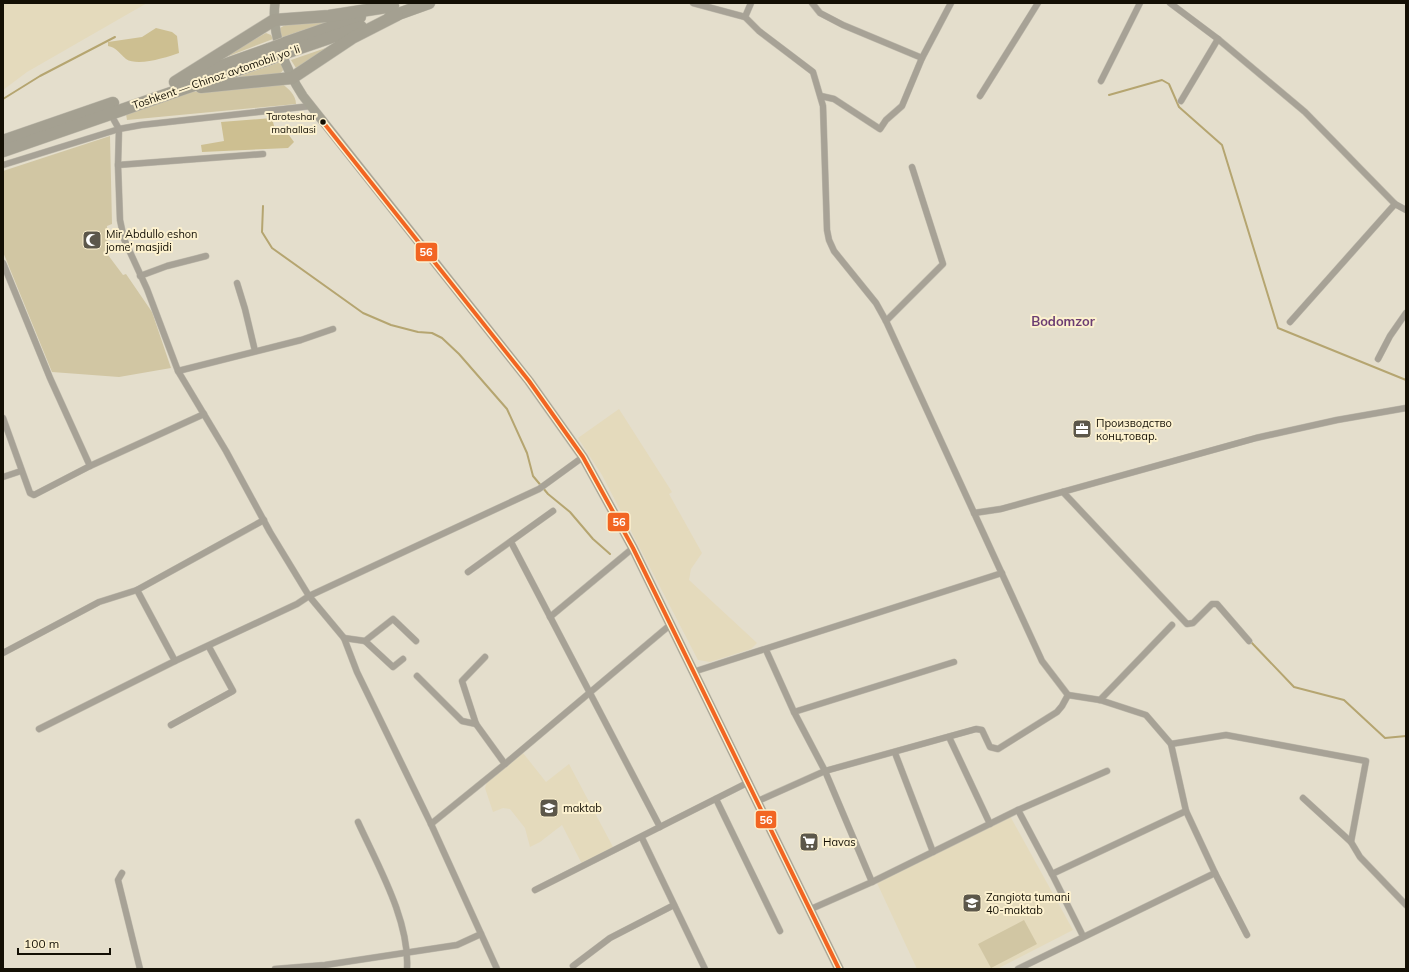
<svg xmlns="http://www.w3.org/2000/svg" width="1409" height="972" font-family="Mulish,sans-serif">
<rect width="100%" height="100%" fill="#e4decc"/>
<g fill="#e4dabc">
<path d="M3,3H147L27,72L3,90Z"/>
<path d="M619,409L672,492L669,494L702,553L691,569L689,580L757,643L751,649L710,662L698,660L602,475L578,438Z"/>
<path d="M523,753L546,782L569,764L613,847L582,864L562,825L540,842L530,847L525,828L510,809L503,808L493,812L485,788L487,782Z"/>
<path d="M1010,816L1073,930L997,969H917L877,883Z"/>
</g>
<g fill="#d1c6a3">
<path d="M330,21L283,37L281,36L280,28L287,24Z"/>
<path d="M266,33L271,35L273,39L216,61Z"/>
<path d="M346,41L300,68H296L291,60Z"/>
<path d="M283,61L284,69L279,75L218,84Z"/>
<path d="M281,83C288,88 296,95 296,104L127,120L126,114L191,92Z"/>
<path d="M110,136L112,224L107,226L108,255L123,275L126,274L152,312L171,368L119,377L52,372L3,252V171Z"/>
<path d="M1024,920L1037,944L991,968L978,944Z"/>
</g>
<g fill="#cdbf91">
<path d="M156,28L172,32L177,36L179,53C167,57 138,67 126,59C120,54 116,47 108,46V42L142,37Z"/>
<path d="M272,118L274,126L286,131L294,142L288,148L202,152L201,145L224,141L221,122Z"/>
</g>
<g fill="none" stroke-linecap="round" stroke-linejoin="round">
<g stroke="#b5a570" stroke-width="2">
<path d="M1109,95L1162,80L1169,84L1179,107L1222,145L1278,328L1406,380"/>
<path d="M3,99L40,76L115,37"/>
<path d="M263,206L262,232L272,248L363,313L391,325L418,332L432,333L442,338L459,354L507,409L527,453L533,476L548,494L570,512L593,539L610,554"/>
<path d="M1250,641L1294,687L1344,700L1385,738L1406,736"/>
</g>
<defs>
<g id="street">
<path d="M693,3L745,17L759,31L813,72L823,106L827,230L829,240L834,251L876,303L886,321L1042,661L1068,695L1100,700L1146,715L1171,744L1186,811L1215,873L1247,935"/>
<path d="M812,3L820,13L843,25L922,58"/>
<path d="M1170,3L1218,39L1305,112L1395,204L1406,210"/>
<path d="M745,17L751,3"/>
<path d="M1101,81L1140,3"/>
<path d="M821,96L834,99L880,129L886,120L902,106L922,58L951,3"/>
<path d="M980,96L1038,3"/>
<path d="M1181,101L1218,39"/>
<path d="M110,113L119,129L118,165L120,220L124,239L147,289L178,371L226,451L270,532L309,596L344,638L357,672L431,824L497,969"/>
<path d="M3,165L119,129L141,125L311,106"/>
<path d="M118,165L263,154"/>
<path d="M3,263L50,378L90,466"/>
<path d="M140,276L167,266L206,256"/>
<path d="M237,283L245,309L255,351"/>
<path d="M886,321L943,264L912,167"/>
<path d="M1290,322L1395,204"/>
<path d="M1378,359L1390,336L1406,313"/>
<path d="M178,371L301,340L333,329"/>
<path d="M3,418L30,493L34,495L90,466L204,414"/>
<path d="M3,477L21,471"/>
<path d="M1063,492L1187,624L1193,623L1212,604H1217L1249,641"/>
<path d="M974,513L1001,509L1256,438L1337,420L1406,408"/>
<path d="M511,542L660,827"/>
<path d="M468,572L553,511"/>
<path d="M137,590L175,661"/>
<path d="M550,617L633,548"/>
<path d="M344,638L365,641L393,667L403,659"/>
<path d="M365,641L393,619L416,641"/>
<path d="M766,650L794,712L825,771L872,882"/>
<path d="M3,653L99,602L137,590L264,520"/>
<path d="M485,657L462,681L476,724L505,764"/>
<path d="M693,672L1002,573"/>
<path d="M417,676L462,721L476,724"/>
<path d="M1100,700L1172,625"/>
<path d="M794,712L954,662"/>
<path d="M171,725L233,691L209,647"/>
<path d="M39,729L175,661L297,604L309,596L539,489L583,457"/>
<path d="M949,737L990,824"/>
<path d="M1171,744L1226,735L1366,761L1351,842L1360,857L1406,905"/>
<path d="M895,753L933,852"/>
<path d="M1303,798L1351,842"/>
<path d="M716,799L780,931"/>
<path d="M758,801L825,771L976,729L982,730L990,747L998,749L1057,712L1062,706L1068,695"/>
<path d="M1018,810L1052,874L1083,936"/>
<path d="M358,822C378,866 410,921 407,969"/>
<path d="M431,824L505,764L670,625"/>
<path d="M642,838L705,969"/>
<path d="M122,873L118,880L140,969"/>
<path d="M1052,874L1186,811"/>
<path d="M535,890L749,782"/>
<path d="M811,909L872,882L1018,810L1107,771"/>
<path d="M573,966L610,938L674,905"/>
<path d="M275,969L325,965L457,945L481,934"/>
<path d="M1018,969L1215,873"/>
</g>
<path id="secondary" d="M275,3C271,35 286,70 303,96L529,381L583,457L633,548L839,969"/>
<g id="highway">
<path d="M390,17L429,3"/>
<path d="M285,43L360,17"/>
<path d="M288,52L361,27"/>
<path d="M193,76L269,49"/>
<path d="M175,82L274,20L329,16L393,6"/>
<path d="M201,87L292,78L352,38L397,15"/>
<path d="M3,141L113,103"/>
<path d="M3,151L272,58"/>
</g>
</defs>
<use href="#street" stroke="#c1bcae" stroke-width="7"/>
<use href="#secondary" stroke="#c1bcae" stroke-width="10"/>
<use href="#highway" stroke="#c1bcae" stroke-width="13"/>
<use href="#street" stroke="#a7a296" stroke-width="6"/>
<use href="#secondary" stroke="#a5a293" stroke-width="9"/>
<use href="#highway" stroke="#a4a091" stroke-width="12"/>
<defs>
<g id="highway-bridge">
<path d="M269,49L285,43"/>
<path d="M272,58L288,52"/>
</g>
</defs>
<use href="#highway-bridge" stroke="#c1bcae" stroke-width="13" stroke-linecap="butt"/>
<use href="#highway-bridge" stroke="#a4a091" stroke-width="12"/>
<defs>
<path id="bus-1" d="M323,122L529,381L583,457L633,548L839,969"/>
</defs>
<use href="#bus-1" stroke="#fcf1cf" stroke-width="7"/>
<use href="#bus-1" stroke="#f26522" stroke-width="4"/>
</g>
<defs>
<symbol id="mosque-square" viewBox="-11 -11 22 22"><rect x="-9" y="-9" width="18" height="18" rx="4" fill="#5c574a" stroke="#fcf1cf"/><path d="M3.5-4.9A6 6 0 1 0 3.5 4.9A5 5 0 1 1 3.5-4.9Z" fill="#fff"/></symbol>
<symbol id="office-square" viewBox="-11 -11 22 22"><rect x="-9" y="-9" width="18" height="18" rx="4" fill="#5c574a" stroke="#fcf1cf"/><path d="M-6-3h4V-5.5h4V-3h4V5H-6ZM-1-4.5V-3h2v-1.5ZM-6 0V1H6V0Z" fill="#fff"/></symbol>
<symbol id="school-square" viewBox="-11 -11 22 22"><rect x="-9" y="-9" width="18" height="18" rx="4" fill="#5c574a" stroke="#fcf1cf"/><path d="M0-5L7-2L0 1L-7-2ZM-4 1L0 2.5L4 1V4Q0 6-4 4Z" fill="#fff"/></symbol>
<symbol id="supermarket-square" viewBox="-11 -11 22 22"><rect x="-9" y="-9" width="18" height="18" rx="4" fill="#5c574a" stroke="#fcf1cf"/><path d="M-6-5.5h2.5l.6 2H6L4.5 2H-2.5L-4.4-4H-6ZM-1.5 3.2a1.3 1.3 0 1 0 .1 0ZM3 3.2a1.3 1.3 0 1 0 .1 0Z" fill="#fff"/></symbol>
</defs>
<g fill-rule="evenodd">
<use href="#mosque-square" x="81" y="229" width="22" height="22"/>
<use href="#office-square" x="1071" y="418" width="22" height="22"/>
<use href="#school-square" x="538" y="797" width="22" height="22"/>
<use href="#supermarket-square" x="798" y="831" width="22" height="22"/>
<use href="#school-square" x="961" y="892" width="22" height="22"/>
</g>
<circle fill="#130f04" stroke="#fcf1cf" stroke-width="1.5" cx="323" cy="122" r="3.5"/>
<g text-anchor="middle" stroke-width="4" stroke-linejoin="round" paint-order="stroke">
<g font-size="10" fill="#130f04" stroke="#fcf1cf" text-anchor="end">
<text x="316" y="120">Taroteshar<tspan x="316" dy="13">mahallasi</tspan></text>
</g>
<g font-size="11" fill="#130f04" stroke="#fcf1cf">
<text transform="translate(216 77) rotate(-19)" y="4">Toshkent — Chinoz avtomobil yoʻli</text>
</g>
<g font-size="11" fill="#130f04" stroke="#fcf1cf" text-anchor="start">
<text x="106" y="238">Mir Abdullo eshon<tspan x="106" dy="13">jome’ masjidi</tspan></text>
<text x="1096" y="427">Производство<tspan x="1096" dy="13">конц.товар.</tspan></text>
<text x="563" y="812">maktab</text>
<text x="823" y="846">Havas</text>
<text x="986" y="901">Zangiota tumani<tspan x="986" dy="13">40-maktab</tspan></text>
</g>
<g font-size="13" font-weight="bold" fill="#6c3d72" stroke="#fcf1cf">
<text x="1063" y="326">Bodomzor</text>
</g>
</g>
<g stroke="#fcf1cf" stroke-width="1.5">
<rect x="415" y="242" width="23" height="20" rx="4" fill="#f26522"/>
<rect x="607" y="512" width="23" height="20" rx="4" fill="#f26522"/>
<rect x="755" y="810" width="22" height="19" rx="4" fill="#f26522"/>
</g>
<g font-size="11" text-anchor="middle" font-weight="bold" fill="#fff">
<text x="426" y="256">56</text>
<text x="619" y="526">56</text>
<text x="766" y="824">56</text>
</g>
<rect width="1409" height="972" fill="none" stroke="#130f04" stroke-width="8"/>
<path d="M18 948v6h92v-6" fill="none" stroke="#130f04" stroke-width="2"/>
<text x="24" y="948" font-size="12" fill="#130f04" stroke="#fcf1cf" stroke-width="3" paint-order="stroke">100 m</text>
</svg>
